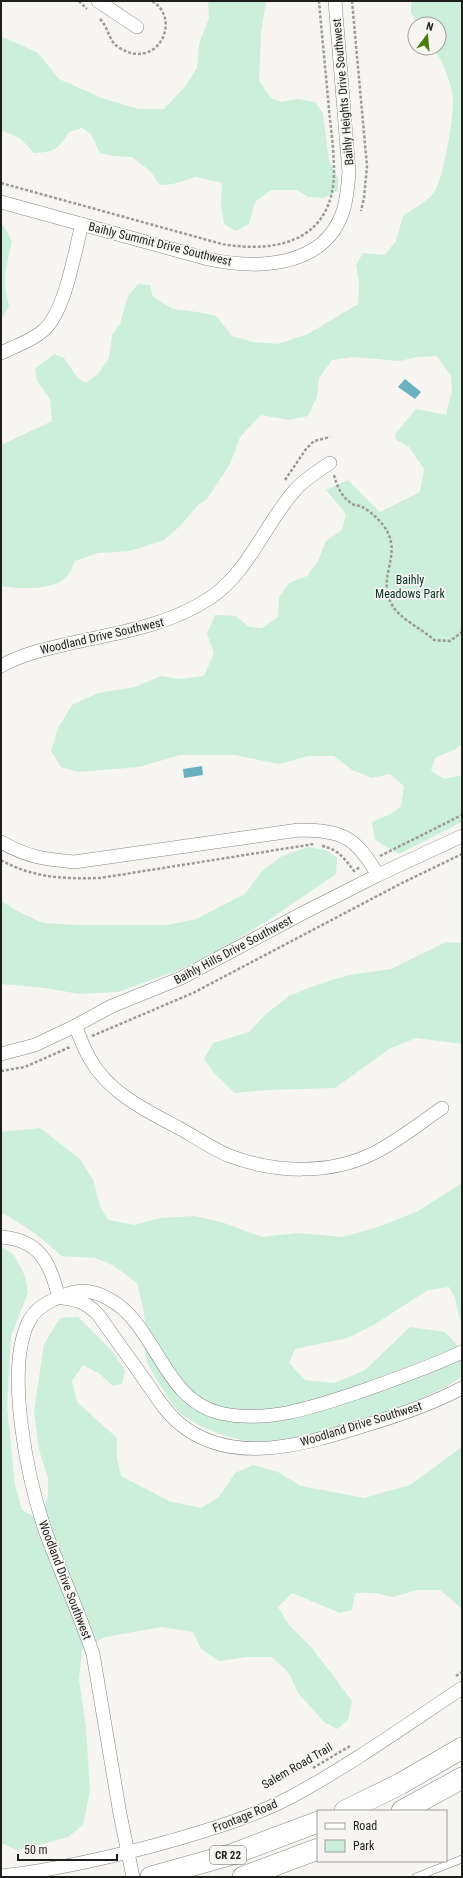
<svg xmlns="http://www.w3.org/2000/svg" width="463" height="1878" font-family="'Roboto Condensed',sans-serif">
<rect width="100%" height="100%" fill="#f6f5f2"/>
<g fill="#cbefdb">
<path d="M208,1H266L261,33L259,81L271,98L281,102L298,99L315,102L323,113L329,160L338,178V191L323,198L308,197L297,190H271L255,202L249,224L236,231L224,224L221,205L222,183L196,177L173,184L160,185L150,171L132,157L113,156L100,153L91,134L82,128L69,132C58,150 54,152 34,153L21,139L1,130V36L38,53L59,79L102,98L138,109H164L185,87L197,68L199,44L209,18Z"/>
<path d="M411,1H462V744L456,749L435,758L431,771L445,779L462,775V822L399,854L375,840L372,822L391,814L401,806L404,786L390,774L372,778L352,770L334,756H309L279,764L235,755H180L139,767L78,772L61,767L51,751L58,728L72,705L98,693L135,687L161,676L180,679L204,676L214,653L207,634L215,615L236,616L249,627L262,628L278,617L279,597L289,583L307,576L318,561L326,541L342,530L346,514L326,490L348,480L380,512L420,492L424,469L409,447L396,440L395,434L416,409L446,415L452,390L451,376L437,356L417,357L400,361L353,357L332,360L319,378L317,397L308,416L289,420L261,415L240,437L230,464L207,499L198,505L181,525L164,540L130,551L98,553L75,561C73,565 71,572 68,575C56,591 19,589 1,586V445L52,421L50,399L37,381L35,369L54,354L64,358L77,377L86,383L98,374L109,358L112,335L120,324L128,296L138,284L150,285L153,297L173,309L197,312L216,316L232,336L253,342L278,344L308,334L358,304L359,283L356,265L363,253L385,255L396,241L403,216C412,209 425,203 433,194C443,183 454,115 453,99C452,84 442,59 433,48H439V24H417L411,12Z"/>
<path d="M1,225L4,226L12,242C6,267 2,279 9,305L4,316L1,317Z"/>
<path d="M308,847L326,850L337,858L336,874L264,923L216,952L176,971L118,992L79,994L46,988L1,984V901L21,913L43,923L78,925H168L196,919L245,894L262,871L282,856Z"/>
<path d="M446,942L462,943V1044L416,1038L389,1049L335,1088L267,1090L235,1093L213,1072L204,1059L213,1043L249,1032L266,1014L289,996L316,985L349,975L391,969Z"/>
<path d="M40,1128L80,1159L93,1180L100,1206L108,1220L134,1225L161,1218L194,1216L224,1223L262,1237L298,1233L343,1237L381,1226L418,1211L462,1183V1322L460,1320L455,1298L449,1287L428,1290L375,1324L348,1338L295,1349L289,1363L305,1380L334,1383L365,1370L410,1327L445,1332L462,1350V1377C434,1396 402,1406 371,1417C338,1428 302,1440 267,1442C239,1443 207,1432 184,1416C173,1408 152,1374 147,1361C142,1350 147,1334 145,1322C144,1309 140,1296 137,1283L114,1266L96,1258L61,1256C44,1239 26,1226 4,1214L1,1215V1132Z"/>
<path d="M4,1248L14,1255L25,1276L28,1293L11,1336L7,1407L15,1485L22,1510L38,1519L48,1497V1478L39,1450L34,1411L44,1344L60,1318L78,1317L113,1352L125,1371L122,1384L113,1386L100,1374L83,1365L72,1381L77,1402L117,1438V1458L121,1476L169,1501L201,1508L219,1497L235,1473L253,1465L278,1472L301,1486L364,1498L410,1485L462,1447V1609L440,1590H417L393,1597L374,1593H355L352,1610L340,1613L292,1593L278,1607L289,1625L312,1648L352,1701L348,1720L337,1729L324,1722L298,1693L289,1673L272,1657H246L219,1661L201,1649L193,1632L162,1627L128,1633L105,1637L82,1650L79,1679L86,1727L90,1791L83,1825L68,1837L43,1844L17,1850L1,1843V1250Z"/>
</g>
<g fill="#6bb2c0">
<path d="M405,379L421,392L415,399L398,387Z"/>
<path d="M202,766L203,775L184,778L183,769Z"/>
</g>
<g fill="none" stroke-linecap="round" stroke-linejoin="round">
<defs>
<path id="lane" d="M416,1877L462,1859"/>
<g id="street">
<path d="M98,1L137,27"/>
<path d="M1,202L208,259C254,269 322,269 342,214C347,201 348,186 349,172L335,1"/>
<path d="M1,353C15,346 32,341 44,330C66,309 74,254 82,224"/>
<path d="M1,666C24,653 50,648 76,642C123,632 169,625 210,598C250,571 265,523 296,489C306,478 318,471 330,463"/>
<path d="M1,842C28,857 43,859 74,862L299,830C344,830 356,838 378,875"/>
<path d="M75,1026C80,1037 84,1049 90,1059C108,1092 145,1110 177,1127C194,1136 212,1149 230,1156C275,1173 330,1175 374,1153C398,1141 420,1123 442,1108"/>
<path d="M1,1054L35,1045L75,1026L112,1006L181,978L303,913L378,875L462,836"/>
<path d="M1,1237C41,1240 49,1263 59,1297"/>
<path d="M63,1298C80,1300 89,1304 100,1317C115,1339 131,1360 146,1382C156,1396 166,1413 180,1424C232,1467 306,1444 363,1426C397,1416 430,1405 462,1388"/>
<path d="M1,1876C57,1870 112,1857 167,1842C208,1830 250,1818 289,1798C349,1766 405,1726 462,1688"/>
<path d="M133,1877L120,1814L93,1654C79,1612 60,1571 45,1530C28,1480 5,1372 28,1323C33,1312 42,1305 53,1300C73,1290 89,1287 109,1299C156,1324 163,1400 220,1413C268,1424 317,1406 362,1391C396,1379 430,1367 462,1352"/>
</g>
<g id="primary">
<path d="M345,1811L400,1784L462,1748"/>
<path d="M402,1811L462,1778"/>
<path d="M151,1877L233,1854L318,1822"/>
<path d="M243,1877L318,1849"/>
</g>
</defs>
<use href="#lane" stroke="#868582" stroke-width="8"/>
<use href="#street" stroke="#868582" stroke-width="14"/>
<use href="#primary" stroke="#868582" stroke-width="22"/>
<g stroke="#9b9a97" stroke-width="2.5" stroke-dasharray="3 2" stroke-linecap="butt">
<path d="M79,1L87,9"/>
<path d="M352,1L367,166L364,198L361,211"/>
<path d="M100,19C109,28 108,40 118,47C157,73 183,19 152,1"/>
<path d="M1,183L222,244C280,254 334,239 334,171C334,151 331,130 329,110C326,74 322,37 319,1"/>
<path d="M334,475C337,486 341,496 351,503C354,506 359,505 362,507C371,511 384,524 388,533C400,558 377,578 392,605C401,620 421,628 434,640L450,641L462,632"/>
<path d="M285,480L306,449L314,441L330,437"/>
<path d="M322,846C338,849 344,858 354,871L360,867"/>
<path d="M380,856L462,815"/>
<path d="M1,860C32,878 65,879 100,878L314,844"/>
<path d="M92,1036L193,993L400,884L462,854"/>
<path d="M1,1071L25,1067L70,1047"/>
<path d="M456,1676L462,1672"/>
<path d="M313,1768L350,1746"/>
</g>
<use href="#lane" stroke="#fff" stroke-width="7"/>
<use href="#street" stroke="#fff" stroke-width="13"/>
<use href="#primary" stroke="#fff" stroke-width="21"/>
</g>
<g text-anchor="middle" stroke-width="3.5" stroke-linejoin="round" paint-order="stroke">
<rect fill="#f6f5f2" stroke="#5f5e5c" stroke-width="1" x="210" y="1846" width="36" height="18" rx="3"/>
<g font-size="11" font-weight="bold" fill="#1e1e1c">
<text x="228" y="1859">CR 22</text>
</g>
<g font-size="12" fill="#1e1e1c" stroke="#f6f5f2">
<text transform="translate(343 92) rotate(-95)" y="4">Baihly Heights Drive Southwest</text>
<text transform="translate(160 244) rotate(14)" y="4">Baihly Summit Drive Southwest</text>
<text transform="translate(102 636) rotate(-13)" y="4">Woodland Drive Southwest</text>
<text transform="translate(233 950) rotate(-28)" y="4">Baihly Hills Drive Southwest</text>
<text transform="translate(361 1424) rotate(-17)" y="4">Woodland Drive Southwest</text>
<text transform="translate(65 1580) rotate(69)" y="4">Woodland Drive Southwest</text>
<text transform="translate(297 1766) rotate(-30)" y="4">Salem Road Trail</text>
<text transform="translate(245 1816) rotate(-22)" y="4">Frontage Road</text>
</g>
<g font-size="12" fill="#013320" stroke="#f6f5f2">
<text x="410" y="584">Baihly<tspan x="410" dy="14">Meadows Park</tspan></text>
</g>
</g>
<rect width="463" height="1878" fill="none" stroke="#1e1e1c" stroke-width="4"/>
<rect x="317" y="1810" width="130" height="52" fill="#f6f5f2" stroke="#a09f9c"/>
<rect x="325" y="1823" width="20" height="6" fill="#ffffff" stroke="#a09f9c"/>
<text x="353" y="1830" font-size="12" fill="#1e1e1c">Road</text>
<rect x="325" y="1840" width="20" height="12" fill="#cbefdb" stroke="#a09f9c"/>
<text x="353" y="1850" font-size="12" fill="#1e1e1c">Park</text>
<g transform="translate(427 36) rotate(16)"><circle r="19" fill="#f6f5f2" stroke="#a09f9c"/>
<path d="M0-3L7 15L0 10L-7 15Z" fill="#4a7b08"/>
<text y="-6" font-size="11" font-weight="bold" text-anchor="middle" fill="#1e1e1c">N</text>
</g>
<path d="M18 1854v6h99v-6" fill="none" stroke="#1e1e1c" stroke-width="2"/>
<text x="24" y="1854" font-size="12" fill="#1e1e1c" stroke="#f6f5f2" stroke-width="3" paint-order="stroke">50 m</text>
</svg>
